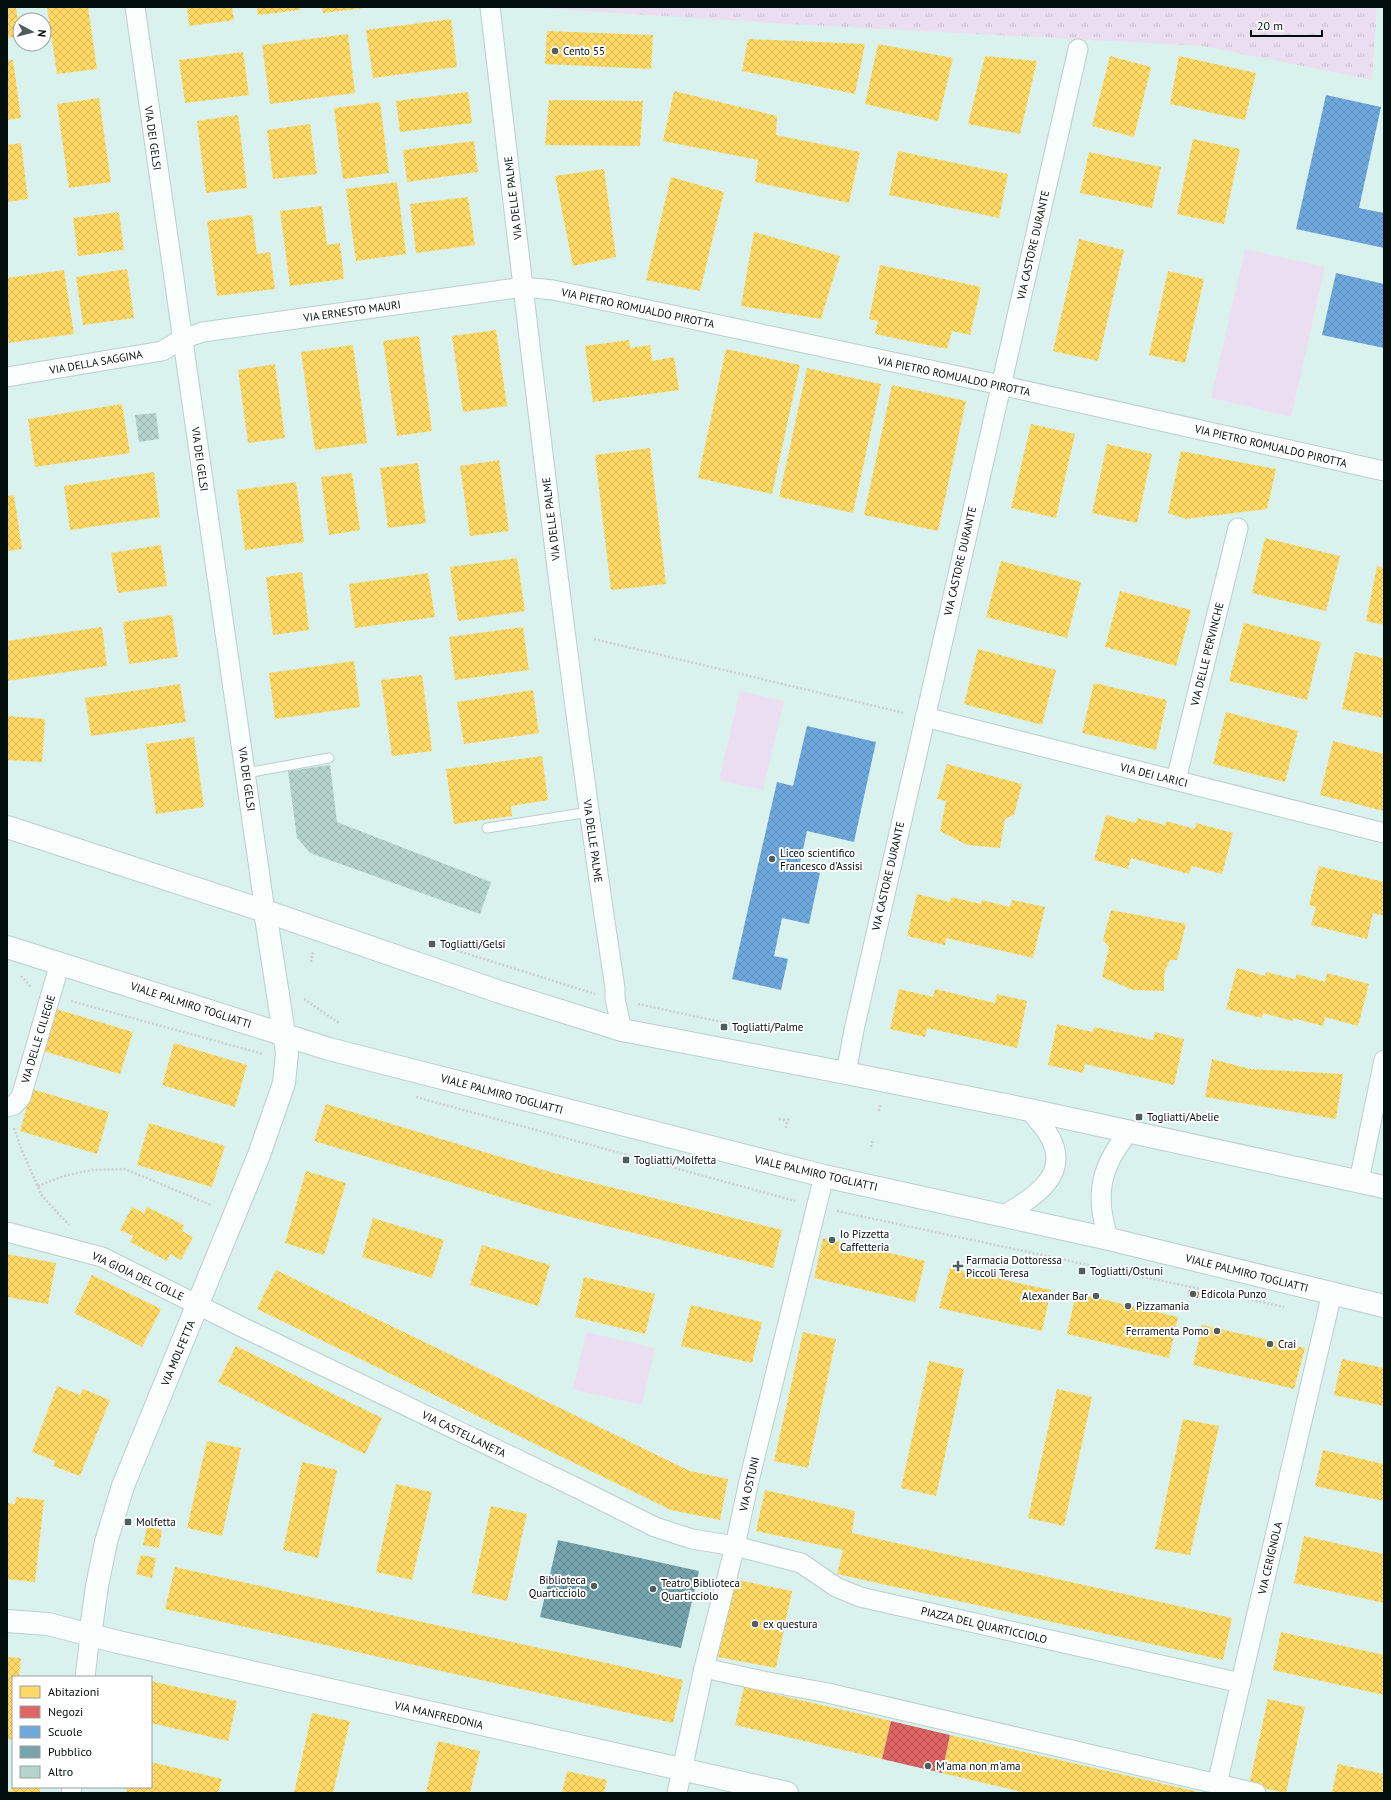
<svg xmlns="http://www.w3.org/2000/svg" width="1391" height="1800" font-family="'PT Sans',sans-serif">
<defs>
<pattern id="park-tufts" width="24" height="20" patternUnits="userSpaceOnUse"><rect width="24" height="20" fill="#ecdef1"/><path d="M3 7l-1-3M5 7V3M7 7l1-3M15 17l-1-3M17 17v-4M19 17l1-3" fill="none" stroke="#c9bdcd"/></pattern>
<pattern id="homes-cross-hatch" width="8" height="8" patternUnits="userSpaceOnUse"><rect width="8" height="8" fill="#ffd966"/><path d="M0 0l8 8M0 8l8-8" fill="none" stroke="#d9b957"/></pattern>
<pattern id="shops-cross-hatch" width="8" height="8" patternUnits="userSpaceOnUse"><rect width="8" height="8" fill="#e06666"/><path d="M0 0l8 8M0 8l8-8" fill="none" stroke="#b35252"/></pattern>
<pattern id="schools-cross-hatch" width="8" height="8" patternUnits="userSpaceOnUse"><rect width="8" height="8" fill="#6fa8dc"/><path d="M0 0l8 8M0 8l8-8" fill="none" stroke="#5e8fbc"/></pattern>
<pattern id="public-cross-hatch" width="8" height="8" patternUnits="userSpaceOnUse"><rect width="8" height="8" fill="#76a5af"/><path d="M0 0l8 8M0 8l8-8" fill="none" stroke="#5f858d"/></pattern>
<pattern id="building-cross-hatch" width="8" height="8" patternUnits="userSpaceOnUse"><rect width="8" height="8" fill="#b6d3ce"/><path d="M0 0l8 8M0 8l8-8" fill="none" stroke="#9bb4b0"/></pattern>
</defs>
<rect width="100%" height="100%" fill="#daf2ee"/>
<path fill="url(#park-tufts)" d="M522,7H1377L1372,80L1203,46L770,23Z"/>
<g fill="#ecdef1">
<path d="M1245,249L1325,267L1291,417L1211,398Z"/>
<path d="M740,691L784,701L763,790L719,780Z"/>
<path d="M586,1332L655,1348L642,1405L573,1389Z"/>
</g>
<g fill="url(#homes-cross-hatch)">
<path d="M7,7H16L20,36L7,38Z"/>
<path d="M47,7H88L97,69L57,74Z"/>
<path d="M187,7H232L234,20L189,26Z"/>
<path d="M257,7H300V10L258,15Z"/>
<path d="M322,7H364V8L323,13Z"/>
<path d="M451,19L457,67L373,78L366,30Z"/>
<path d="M547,31L653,35L651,69L545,64Z"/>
<path d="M348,34L355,93L270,104L262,45Z"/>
<path d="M748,39L865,44L855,94L742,71Z"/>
<path d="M878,44L953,58L938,121L865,104Z"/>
<path d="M243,52L249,95L185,103L179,60Z"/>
<path d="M985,56L1037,61L1020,134L968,124Z"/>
<path d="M1110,56L1151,67L1134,137L1092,126Z"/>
<path d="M1179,56L1256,73L1245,120L1170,104Z"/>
<path d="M7,60H13L21,118L7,120Z"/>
<path d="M674,91L777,116L776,135L860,152L849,203L755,182L758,160L663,141Z"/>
<path d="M468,92L472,123L400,132L396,101Z"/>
<path d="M99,98L111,182L69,188L57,104Z"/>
<path d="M549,100L643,101L640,146L545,145Z"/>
<path d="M380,102L389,173L343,179L334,108Z"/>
<path d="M238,115L247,188L206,193L197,121Z"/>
<path d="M310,124L317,174L273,179L267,130Z"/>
<path d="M1193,139L1240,149L1224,224L1177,214Z"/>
<path d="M474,141L478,172L407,182L403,150Z"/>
<path d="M21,143L28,199L7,202V145Z"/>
<path d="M898,151L1008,174L999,218L889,195Z"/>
<path d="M1089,152L1161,167L1152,208L1080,193Z"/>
<path d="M604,169L616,257L573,266L555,176Z"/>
<path d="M671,177L724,192L700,291L646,280Z"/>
<path d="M397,182L406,254L356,261L346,189Z"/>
<path d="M468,197L475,245L416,253L410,204Z"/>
<path d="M322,206L327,245L340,243L344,279L290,286L280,211Z"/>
<path d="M119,212L124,250L78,256L73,218Z"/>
<path d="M252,215L257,254L270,252L275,289L217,296L207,221Z"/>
<path d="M754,232L840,256L821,319L741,306Z"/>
<path d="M1079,239L1124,250L1098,361L1053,351Z"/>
<path d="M880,265L981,287L970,335L952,331L947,349L875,334L878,321L869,319Z"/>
<path d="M127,269L134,318L83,325L76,277Z"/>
<path d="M64,270L74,334L9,343L7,331V278Z"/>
<path d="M1168,271L1204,279L1185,363L1149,355Z"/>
<path d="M496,330L507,406L463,412L452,336Z"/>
<path d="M419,336L432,431L397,436L383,341Z"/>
<path d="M629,340L630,348L650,345L652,361L674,357L679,390L593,402L585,346Z"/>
<path d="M353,345L367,443L315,450L301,352Z"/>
<path d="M726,349L800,365L772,494L698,478Z"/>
<path d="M275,364L285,438L248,443L238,370Z"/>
<path d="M807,368L881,384L853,513L779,497Z"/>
<path d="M892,385L966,401L938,531L864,515Z"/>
<path d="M122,404L130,453L35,467L28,419Z"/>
<path d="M1031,424L1075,434L1056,518L1011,508Z"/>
<path d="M1107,444L1152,454L1137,523L1092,513Z"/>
<path d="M650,448L666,584L611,590L595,455Z"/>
<path d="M1181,451L1276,469L1267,509L1186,519L1168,513Z"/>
<path d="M499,460L509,531L470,536L460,466Z"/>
<path d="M418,463L426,523L388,528L380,468Z"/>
<path d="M154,472L160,517L70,530L64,486Z"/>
<path d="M352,473L360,530L329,535L321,477Z"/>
<path d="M296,482L304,542L245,550L237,490Z"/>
<path d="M14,495L22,549L7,551V496Z"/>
<path d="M1265,538L1340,556L1326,611L1252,593Z"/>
<path d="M161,545L167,586L118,593L111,553Z"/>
<path d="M517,558L525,611L458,621L450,567Z"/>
<path d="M1001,561L1081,582L1067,638L986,617Z"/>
<path d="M1377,566L1384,568V625L1366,621Z"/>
<path d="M302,572L309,630L273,635L266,577Z"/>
<path d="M428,573L435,617L355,628L349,584Z"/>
<path d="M1120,591L1191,610L1176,666L1105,647Z"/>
<path d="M172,615L178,657L129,664L123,622Z"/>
<path d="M1244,623L1321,642L1307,700L1229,681Z"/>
<path d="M102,627L107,666L7,681V641Z"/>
<path d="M523,627L529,670L455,680L449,637Z"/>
<path d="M978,649L1056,670L1042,725L964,704Z"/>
<path d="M1355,652L1384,658V718L1342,709Z"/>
<path d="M354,661L360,707L275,719L269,673Z"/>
<path d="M422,675L432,751L392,756L381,680Z"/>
<path d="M1094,683L1167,700L1156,750L1082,733Z"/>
<path d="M180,684L186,722L91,736L85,698Z"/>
<path d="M533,690L539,733L464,744L457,702Z"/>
<path d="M1226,712L1298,731L1285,782L1213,764Z"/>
<path d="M7,716L45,719L42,762L7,760Z"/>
<path d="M194,737L204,807L156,814L146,744Z"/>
<path d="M1333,741L1384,754V811L1320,795Z"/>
<path d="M542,756L548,800L511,806L512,816L454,824L446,769Z"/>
<path d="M947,764L1022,784L1014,815L1005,819L1000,848L967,845L940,831L946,801L937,799Z"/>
<path d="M1106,815L1136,823L1137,818L1165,825L1166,821L1195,829L1196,823L1233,833L1222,874L1192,866L1189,874L1131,858L1128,869L1094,860Z"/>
<path d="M1319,866L1384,882V916L1373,913L1367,939L1311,925L1316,907L1309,905Z"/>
<path d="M917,894L950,902L951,897L981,904L982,900L1010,907L1012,900L1045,907L1033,958L946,938L945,945L907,936Z"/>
<path d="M1111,910L1186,924L1177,960H1170L1164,973V991L1133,990L1102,977L1109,947L1103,940Z"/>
<path d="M1237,968L1265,976L1266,972L1295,979L1297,974L1325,982L1327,973L1369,984L1358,1026L1325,1017L1323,1026L1293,1018L1292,1021L1263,1013L1262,1018L1226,1009Z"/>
<path d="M899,989L933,997L935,989L995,1003L997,994L1027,1001L1017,1048L927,1028L925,1037L890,1029Z"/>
<path d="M56,1009L133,1032L120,1074L43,1051Z"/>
<path d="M1057,1024L1093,1032L1094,1027L1153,1040L1155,1032L1184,1039L1174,1085L1085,1064L1083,1073L1048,1065Z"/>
<path d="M174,1043L247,1065L235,1107L162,1085Z"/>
<path d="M1212,1059L1250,1069L1343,1074L1336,1119L1205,1097Z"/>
<path d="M32,1089L109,1112L97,1154L20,1131Z"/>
<path d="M326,1104L554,1173L782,1230L773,1268L543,1210L314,1141Z"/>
<path d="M149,1123L225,1146L212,1187L137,1165Z"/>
<path d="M306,1171L346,1183L324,1255L285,1243Z"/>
<path d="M132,1207L144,1213L147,1207L184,1225L182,1231L193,1237L181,1260L170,1254L167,1261L130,1242L133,1236L120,1230Z"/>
<path d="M373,1218L444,1240L432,1278L362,1257Z"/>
<path d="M823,1238L925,1261L915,1302L814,1278Z"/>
<path d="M482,1245L550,1265L538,1306L470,1285Z"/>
<path d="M7,1254L56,1263L48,1304L7,1297Z"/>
<path d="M950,1268L1051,1290L1042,1331L939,1308Z"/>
<path d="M276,1270L690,1471L728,1479L720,1520L671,1510L257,1309Z"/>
<path d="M92,1275L161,1309L142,1347L74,1313Z"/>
<path d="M584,1277L655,1294L645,1334L575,1317Z"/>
<path d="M1076,1293L1178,1317L1169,1358L1067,1334Z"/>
<path d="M691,1305L762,1322L752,1363L681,1346Z"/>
<path d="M1202,1325L1305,1348L1294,1389L1193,1365Z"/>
<path d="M803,1332L836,1339L808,1468L774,1461Z"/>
<path d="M236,1346L382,1418L365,1454L218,1382Z"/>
<path d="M1342,1359L1384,1368V1406L1334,1395Z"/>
<path d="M929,1361L964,1369L936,1496L901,1488Z"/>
<path d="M57,1386L80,1395L83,1389L110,1400L80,1476L53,1466L55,1461L32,1452Z"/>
<path d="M1057,1389L1092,1397L1064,1526L1028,1518Z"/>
<path d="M1183,1419L1219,1426L1190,1555L1155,1549Z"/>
<path d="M207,1441L241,1448L222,1536L187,1528Z"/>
<path d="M1323,1450L1384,1464V1501L1315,1486Z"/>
<path d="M302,1462L337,1470L318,1558L283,1550Z"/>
<path d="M396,1484L432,1492L412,1580L376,1572Z"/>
<path d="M765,1490L855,1511L852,1533L1232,1618L1223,1660L837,1574L843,1550L756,1531Z"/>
<path d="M16,1497L44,1500L35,1582L7,1579V1503L15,1504Z"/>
<path d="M491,1506L527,1514L507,1601L472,1593Z"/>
<path d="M147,1527L162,1530L159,1548L143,1545Z"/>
<path d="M1304,1536L1384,1554V1603L1294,1583Z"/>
<path d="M141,1555L156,1558L152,1578L136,1574Z"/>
<path d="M175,1567L683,1680L673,1723L165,1609Z"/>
<path d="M733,1579L792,1591L776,1668L718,1657Z"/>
<path d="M1281,1632L1384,1655V1695L1273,1670Z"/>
<path d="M7,1657L21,1658L19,1677H13V1740L7,1739Z"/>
<path d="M151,1681L237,1701L228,1741L151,1723Z"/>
<path d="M744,1687L891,1721L882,1759L735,1725Z"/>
<path d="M1268,1699L1305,1707L1286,1793L1249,1785Z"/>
<path d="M312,1713L350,1721L333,1793H294Z"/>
<path d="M950,1735L1199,1792V1793H1026L942,1773Z"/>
<path d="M438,1741L480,1751L470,1793H426Z"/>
<path d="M151,1762L222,1779L218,1793H126L127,1787H151Z"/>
<path d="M1338,1764L1384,1774V1793H1332Z"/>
<path d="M567,1771L607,1780L604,1793H562Z"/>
<path d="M12,1787H40V1793H7V1790L11,1791Z"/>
</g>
<g fill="url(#shops-cross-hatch)">
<path d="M1189,1290L1199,1292L1198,1298L1188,1296Z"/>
<path d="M891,1721L950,1735L942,1773L882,1759Z"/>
</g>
<g fill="url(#schools-cross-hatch)">
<path d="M1326,95L1381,107L1359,208L1384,213V248L1296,229Z"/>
<path d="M1336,273L1384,284V348L1322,335Z"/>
<path d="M807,726L876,742L854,842L807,831L799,868L820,873L809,924L782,918L774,956L788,959L781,990L732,979L777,782L793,786Z"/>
</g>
<path fill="url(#public-cross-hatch)" d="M558,1540L699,1571L681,1648L540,1617Z"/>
<g fill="url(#building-cross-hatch)">
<path d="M156,413L159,439L139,442L135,415Z"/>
<path d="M330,765L337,822L491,882L480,914L310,853L297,838L288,771Z"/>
</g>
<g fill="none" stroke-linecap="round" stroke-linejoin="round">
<defs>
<g id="lane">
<path d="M246,773L329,758"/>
<path d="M487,828L589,812"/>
</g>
<g id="street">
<path d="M135,7L265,911"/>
<path d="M490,7C529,334 565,662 615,988V999L622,1030"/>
<path d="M7,377L162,351L182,339L203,332L524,287L553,290L616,303L982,381L1384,471"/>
<path d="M925,717L1384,833"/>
<path d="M1176,780L1238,528"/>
<path d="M846,1073L854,1030L1078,49"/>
<path d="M7,1107L14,1105L21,1097L60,963"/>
<path d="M1359,1181L1384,1060"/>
<path d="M1004,1215C1034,1197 1074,1174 1047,1132C1042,1125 1035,1118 1030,1110"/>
<path d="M7,1232L102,1257L242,1327L577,1488L655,1527L692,1539L735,1546L801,1563L836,1587L860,1597L1241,1683"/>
<path d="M1109,1239C1094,1197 1100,1165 1130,1131"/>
<path d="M704,1668L763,1681L828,1693L1256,1793"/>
<path d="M85,1677L90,1636"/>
<path d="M1217,1784L1332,1293"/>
<path d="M71,1793L72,1787"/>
<path d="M677,1793L704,1668L735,1546L749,1481L824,1176"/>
</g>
<g id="secondary">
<path d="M7,1621L48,1624L118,1642L787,1793"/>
<path d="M90,1636L97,1586L106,1542L123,1486L259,1155L284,1083L287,1053L265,911"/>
</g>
<g id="primary">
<path d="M7,827L265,911L500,992L622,1030L846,1073L1030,1110L1384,1187"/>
<path d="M7,947L329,1049L824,1176L1109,1239L1384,1306"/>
</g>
</defs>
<use href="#lane" stroke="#bbcecb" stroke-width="11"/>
<use href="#street" stroke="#bbcecb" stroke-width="21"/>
<use href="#secondary" stroke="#bbcecb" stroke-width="24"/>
<use href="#primary" stroke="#bbcecb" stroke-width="24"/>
<g stroke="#c8cfce" stroke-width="2.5" stroke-dasharray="2 2" stroke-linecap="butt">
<path d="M594,639L904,713"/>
<path d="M449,948L595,994"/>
<path d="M311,962L313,952"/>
<path d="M21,976L31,987"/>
<path d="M304,999L339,1023"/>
<path d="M71,1001L263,1054"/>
<path d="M638,1004L768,1032"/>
<path d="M416,1097L795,1201"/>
<path d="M879,1111L880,1104"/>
<path d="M779,1119L787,1121"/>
<path d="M14,1128L21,1148L42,1196L69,1225"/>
<path d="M786,1128L787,1121L790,1117"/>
<path d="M871,1147L873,1139"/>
<path d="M38,1186L64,1176L92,1170L125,1169L211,1205"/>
<path d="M837,1211L1284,1307"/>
</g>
<use href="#lane" stroke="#f9fdfc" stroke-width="9"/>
<use href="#street" stroke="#f9fdfc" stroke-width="19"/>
<use href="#secondary" stroke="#f9fdfc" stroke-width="22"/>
<use href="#primary" stroke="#f9fdfc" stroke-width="22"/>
</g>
<g fill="#4e5e5c" stroke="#fff" stroke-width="1.5">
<circle cx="555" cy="51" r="4"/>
<circle cx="772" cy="859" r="4"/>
<rect x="428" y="940" width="8" height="8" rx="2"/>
<rect x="720" y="1023" width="8" height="8" rx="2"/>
<rect x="1135" y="1113" width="8" height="8" rx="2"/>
<rect x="622" y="1156" width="8" height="8" rx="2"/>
<circle cx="832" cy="1240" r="4"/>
<path d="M956 1260h4v4h4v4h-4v4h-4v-4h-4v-4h4z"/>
<rect x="1078" y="1267" width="8" height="8" rx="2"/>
<circle cx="1193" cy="1294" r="4"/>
<circle cx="1096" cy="1296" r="4"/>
<circle cx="1128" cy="1306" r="4"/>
<circle cx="1217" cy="1331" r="4"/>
<circle cx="1270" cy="1344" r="4"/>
<rect x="124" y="1518" width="8" height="8" rx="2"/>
<circle cx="594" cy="1586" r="4"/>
<circle cx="653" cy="1589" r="4"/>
<circle cx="755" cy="1624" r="4"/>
<circle cx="928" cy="1766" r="4"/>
</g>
<g text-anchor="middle" stroke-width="4" stroke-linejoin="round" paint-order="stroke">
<g font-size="11" fill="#020f0d" stroke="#fff" text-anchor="start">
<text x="563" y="55">Cento 55</text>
<text x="780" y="857">Liceo scientifico<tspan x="780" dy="13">Francesco d'Assisi</tspan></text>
<text x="440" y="948">Togliatti/Gelsi</text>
<text x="732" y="1031">Togliatti/Palme</text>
<text x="1147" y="1121">Togliatti/Abelie</text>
<text x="634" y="1164">Togliatti/Molfetta</text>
<text x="840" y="1238">Io Pizzetta<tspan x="840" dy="13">Caffetteria</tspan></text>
<text x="966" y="1264">Farmacia Dottoressa<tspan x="966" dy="13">Piccoli Teresa</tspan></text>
<text x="1090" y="1275">Togliatti/Ostuni</text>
<text x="1201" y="1298">Edicola Punzo</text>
<text x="1088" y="1300" text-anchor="end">Alexander Bar</text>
<text x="1136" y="1310">Pizzamania</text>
<text x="1209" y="1335" text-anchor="end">Ferramenta Pomo</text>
<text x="1278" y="1348">Crai</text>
<text x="136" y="1526">Molfetta</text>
<text x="586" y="1584" text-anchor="end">Biblioteca<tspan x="586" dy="13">Quarticciolo</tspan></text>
<text x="661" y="1587">Teatro Biblioteca<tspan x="661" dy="13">Quarticciolo</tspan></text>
<text x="763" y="1628">ex questura</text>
<text x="936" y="1770">M'ama non m'ama</text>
</g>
<g font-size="11" fill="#020f0d" stroke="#fff">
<text transform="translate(153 138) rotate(82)" y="4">VIA DEI GELSI</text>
<text transform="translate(513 198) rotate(-97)" y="4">VIA DELLE PALME</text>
<text transform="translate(1033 245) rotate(-77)" y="4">VIA CASTORE DURANTE</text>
<text transform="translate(638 308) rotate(12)" y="4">VIA PIETRO ROMUALDO PIROTTA</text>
<text transform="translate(352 311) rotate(-8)" y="4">VIA ERNESTO MAURI</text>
<text transform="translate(96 362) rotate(-10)" y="4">VIA DELLA SAGGINA</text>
<text transform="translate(954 376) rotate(12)" y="4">VIA PIETRO ROMUALDO PIROTTA</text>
<text transform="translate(1271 446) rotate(13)" y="4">VIA PIETRO ROMUALDO PIROTTA</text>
<text transform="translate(200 459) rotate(82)" y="4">VIA DEI GELSI</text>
<text transform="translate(551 519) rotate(-97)" y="4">VIA DELLE PALME</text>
<text transform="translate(960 561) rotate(-77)" y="4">VIA CASTORE DURANTE</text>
<text transform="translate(1207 654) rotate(-76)" y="4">VIA DELLE PERVINCHE</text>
<text transform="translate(1154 775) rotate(14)" y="4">VIA DEI LARICI</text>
<text transform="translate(247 779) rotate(82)" y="4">VIA DEI GELSI</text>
<text transform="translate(593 841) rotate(82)" y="4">VIA DELLE PALME</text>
<text transform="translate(888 876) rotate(-77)" y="4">VIA CASTORE DURANTE</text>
<text transform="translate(191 1005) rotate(18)" y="4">VIALE PALMIRO TOGLIATTI</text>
<text transform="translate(38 1039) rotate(-73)" y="4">VIA DELLE CILIEGIE</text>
<text transform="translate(502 1094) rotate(15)" y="4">VIALE PALMIRO TOGLIATTI</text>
<text transform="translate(816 1173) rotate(13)" y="4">VIALE PALMIRO TOGLIATTI</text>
<text transform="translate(1247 1273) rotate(14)" y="4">VIALE PALMIRO TOGLIATTI</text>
<text transform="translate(138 1276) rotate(25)" y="4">VIA GIOIA DEL COLLE</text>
<text transform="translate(178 1353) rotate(-67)" y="4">VIA MOLFETTA</text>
<text transform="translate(464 1434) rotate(26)" y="4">VIA CASTELLANETA</text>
<text transform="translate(749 1484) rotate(-77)" y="4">VIA OSTUNI</text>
<text transform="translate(1270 1558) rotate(-77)" y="4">VIA CERIGNOLA</text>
<text transform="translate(984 1625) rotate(13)" y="4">PIAZZA DEL QUARTICCIOLO</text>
<text transform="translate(439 1715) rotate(13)" y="4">VIA MANFREDONIA</text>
</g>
</g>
<rect width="1391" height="1800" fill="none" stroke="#020f0d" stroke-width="16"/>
<rect x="12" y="1676" width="140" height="112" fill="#ffffff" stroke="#9a9f9e"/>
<rect x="20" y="1686" width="20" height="12" fill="#ffd966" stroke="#9a9f9e"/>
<text x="48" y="1696" font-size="12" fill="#020f0d">Abitazioni</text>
<rect x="20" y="1706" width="20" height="12" fill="#e06666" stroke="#9a9f9e"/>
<text x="48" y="1716" font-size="12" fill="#020f0d">Negozi</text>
<rect x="20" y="1726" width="20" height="12" fill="#6fa8dc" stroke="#9a9f9e"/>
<text x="48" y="1736" font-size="12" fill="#020f0d">Scuole</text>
<rect x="20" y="1746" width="20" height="12" fill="#76a5af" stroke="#9a9f9e"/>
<text x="48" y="1756" font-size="12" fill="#020f0d">Pubblico</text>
<rect x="20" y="1766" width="20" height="12" fill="#b6d3ce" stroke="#9a9f9e"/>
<text x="48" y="1776" font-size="12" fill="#020f0d">Altro</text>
<g transform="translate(32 32) rotate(97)"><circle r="19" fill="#ffffff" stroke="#9a9f9e"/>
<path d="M0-3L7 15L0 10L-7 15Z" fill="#4e5e5c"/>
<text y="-6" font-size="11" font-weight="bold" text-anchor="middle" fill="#020f0d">N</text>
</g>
<path d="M1251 30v6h71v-6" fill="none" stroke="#020f0d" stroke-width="2"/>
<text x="1257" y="30" font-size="12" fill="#020f0d" stroke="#ffffff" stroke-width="3" paint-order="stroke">20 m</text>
</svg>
